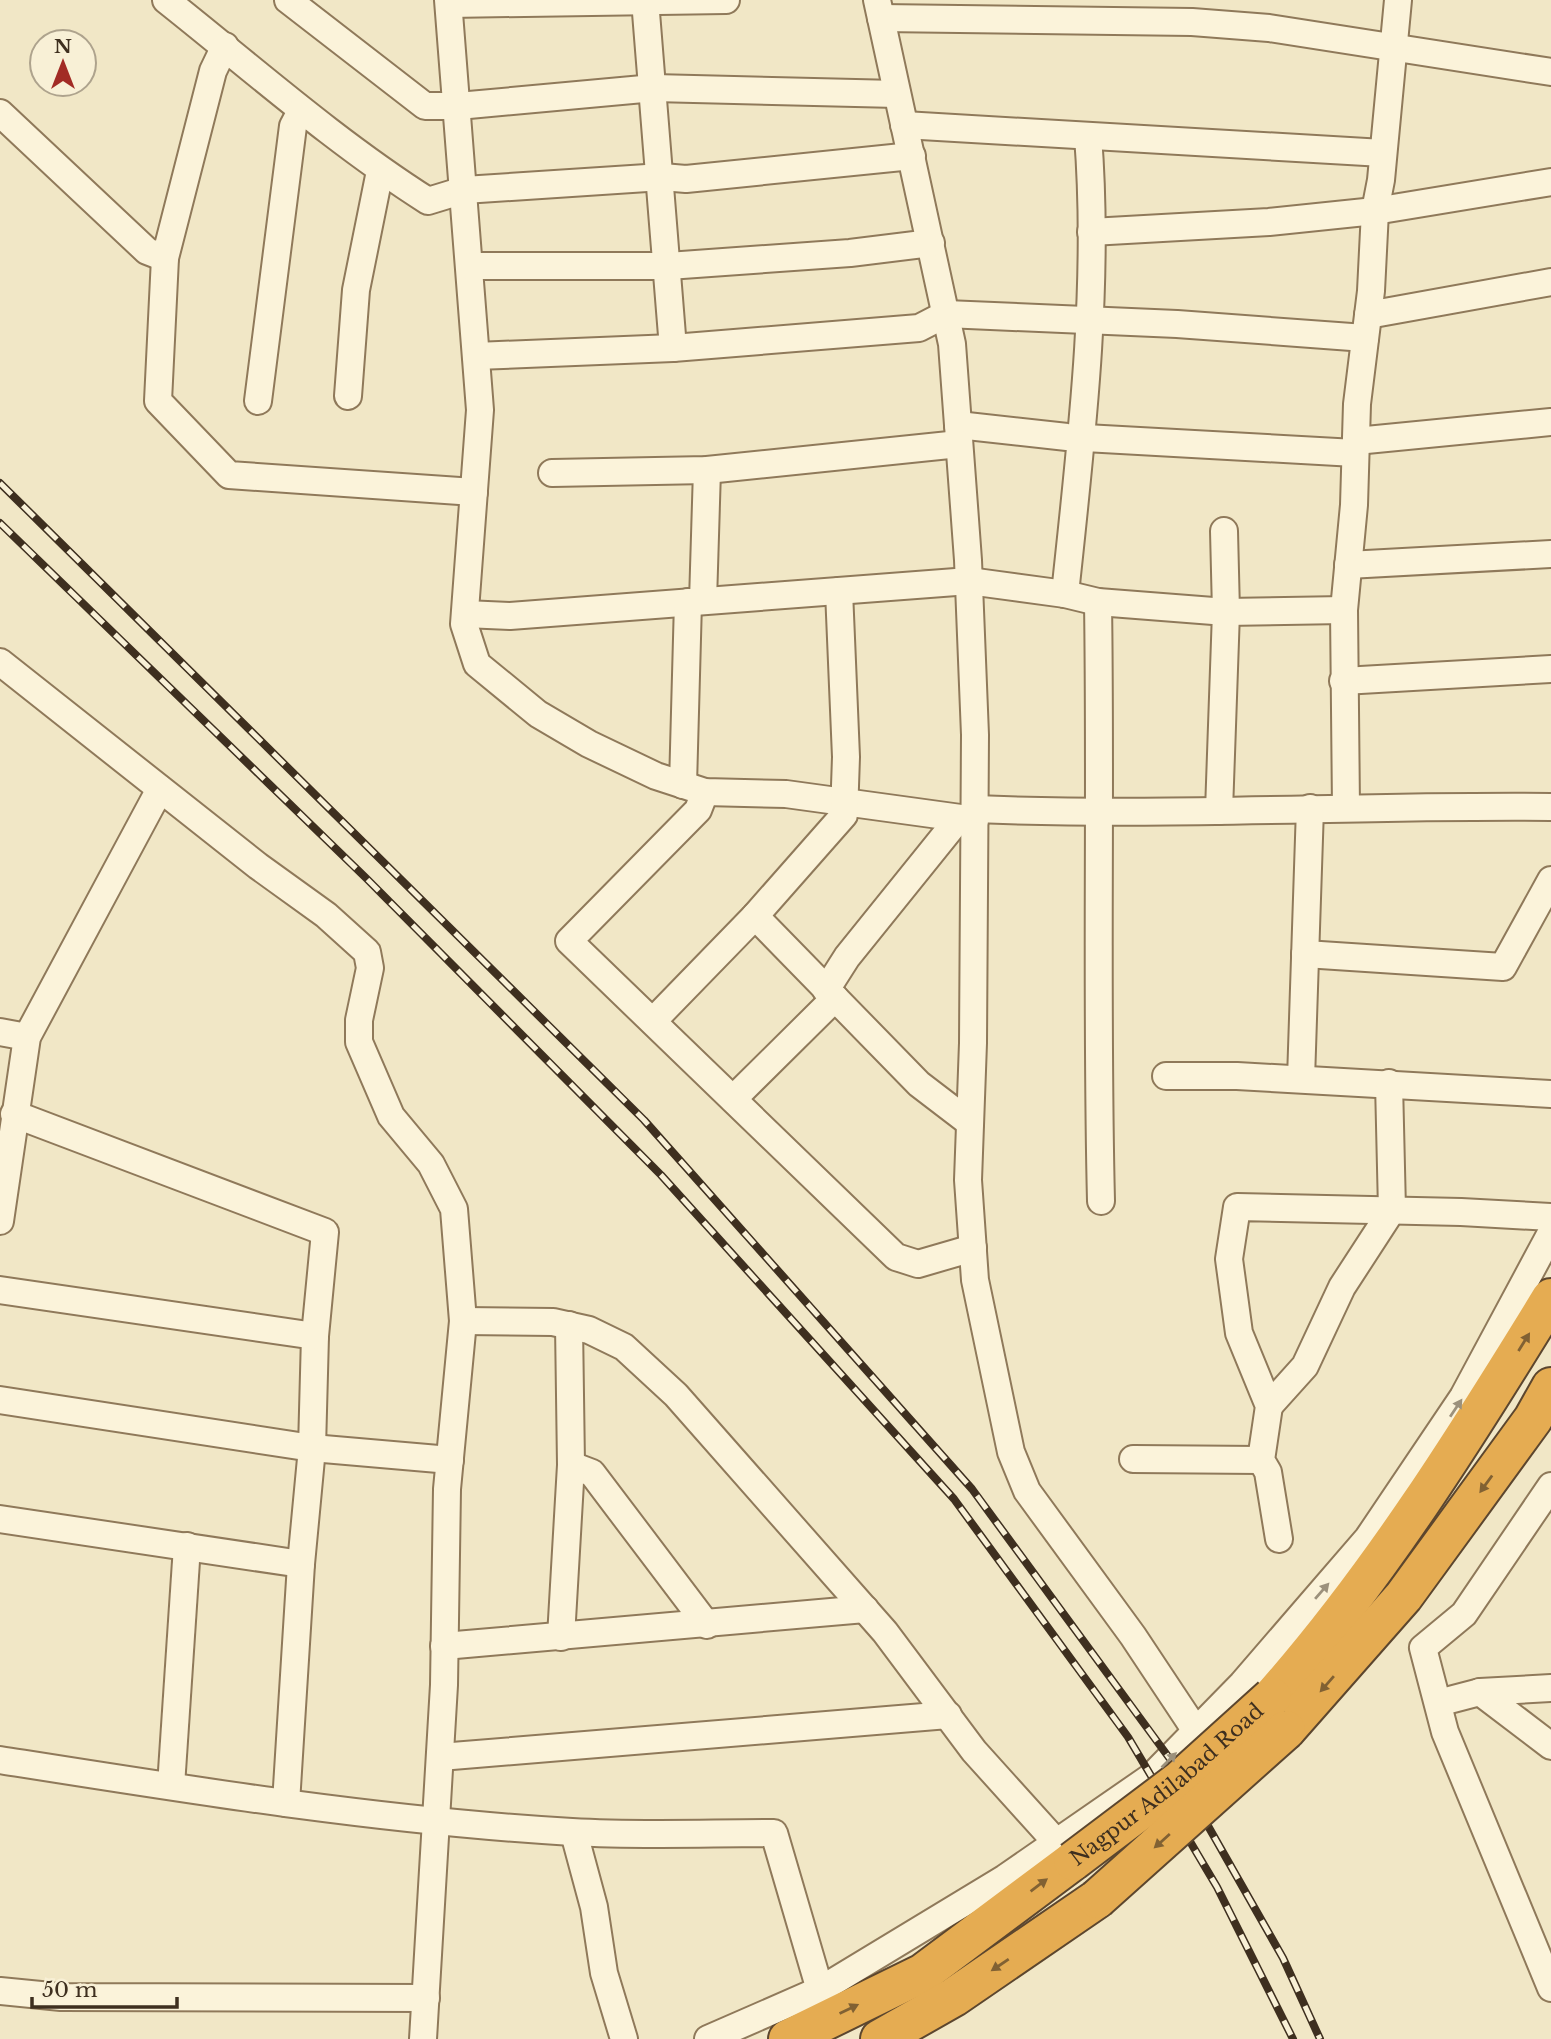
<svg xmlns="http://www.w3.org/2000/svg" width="1551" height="2039" font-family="'Libre Baskerville',serif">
<rect width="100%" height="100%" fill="#f1e7c6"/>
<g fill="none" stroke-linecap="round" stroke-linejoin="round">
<defs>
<g id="minor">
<path d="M166,0C253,69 335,142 428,201L464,190L662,177L686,179L912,156"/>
<path d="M288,0L425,106H458L654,88L897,94"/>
<path d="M448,0L480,410L464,624L477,664L538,714L589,744L656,776L705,792L786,794L975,820"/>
<path d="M645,0L673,348"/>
<path d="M877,0L952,344L968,560L975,735L973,1043L968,1180L975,1280L1011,1452L1027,1491L1133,1636L1196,1731"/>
<path d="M449,4L726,0"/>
<path d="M881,18L1192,22L1269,28L1551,72"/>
<path d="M225,46L213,71L165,258L158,401L229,475L474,492"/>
<path d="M0,113L147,251L165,258"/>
<path d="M904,125L1383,153"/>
<path d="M1091,232L1269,222L1375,211L1551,182"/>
<path d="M470,266H668L850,253L931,243"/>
<path d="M1368,315L1551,282"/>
<path d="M476,356L673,348L919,328L946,314L1177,324L1365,338"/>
<path d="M348,396L356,290L380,171"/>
<path d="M258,401L293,126L301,111"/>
<path d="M958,425L1067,437L1355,453"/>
<path d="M1356,441L1551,422"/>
<path d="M552,473L707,470L959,444"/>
<path d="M1348,565L1551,554"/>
<path d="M1065,594C1081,443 1100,288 1088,136"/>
<path d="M703,601L707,470"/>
<path d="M1098,602C1101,802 1096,1002 1101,1201"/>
<path d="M465,614L510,616L969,581L1065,594L1098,602L1226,612L1344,610"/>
<path d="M0,662L258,866L326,915L367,952L370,968L359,1020V1042L391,1116L431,1164L454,1209L463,1321L447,1489L444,1685L423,2039"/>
<path d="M1343,681L1551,669"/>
<path d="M683,785L688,602"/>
<path d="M705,792L698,810L569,941L896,1257L918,1264L973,1248"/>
<path d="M1346,808L1344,610L1354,505L1357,404L1371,291L1375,211L1381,180L1398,0"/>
<path d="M975,809C1167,817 1359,805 1551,807"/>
<path d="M1219,811L1226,612L1224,531"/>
<path d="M755,916L919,1084L970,1123"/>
<path d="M1305,954L1503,967L1551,880"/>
<path d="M826,990L847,957L959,818"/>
<path d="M653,1021L755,916L844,815L846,757L839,591"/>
<path d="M0,1032L27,1037"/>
<path d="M1166,1076H1237L1551,1094"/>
<path d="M1301,1079L1310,808"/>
<path d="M733,1099L835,998"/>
<path d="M14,1114L325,1232L315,1336L312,1448L301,1564L286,1803"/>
<path d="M0,1221L27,1037L160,789"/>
<path d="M0,1290L315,1336"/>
<path d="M463,1321L553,1322L589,1330L624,1347L676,1395L885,1632L974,1751L1057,1843"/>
<path d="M0,1400L312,1448L450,1460"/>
<path d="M1269,1406L1305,1366L1342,1287L1392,1210L1389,1083"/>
<path d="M1133,1459L1261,1460"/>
<path d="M571,1465L592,1473L707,1625"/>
<path d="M1551,1486L1464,1614L1423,1648L1445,1732L1551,1988"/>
<path d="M0,1519L301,1564"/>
<path d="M1279,1539L1268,1472L1261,1460L1269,1406L1239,1333L1229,1259L1237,1207L1461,1212L1551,1217"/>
<path d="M561,1637L571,1465L569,1325"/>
<path d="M444,1646L865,1609"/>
<path d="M1480,1692L1551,1746"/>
<path d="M1438,1703L1480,1692L1551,1688"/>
<path d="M440,1757L948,1715"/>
<path d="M0,1760C190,1790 381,1821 572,1832C639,1836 707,1833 774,1833L820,1990"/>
<path d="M171,1786L187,1546"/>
<path d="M574,1833L594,1907L604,1973L624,2039"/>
<path d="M0,1991L61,1997L426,1998"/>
<path d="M708,2039L820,1990L1005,1878L1151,1777L1242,1684L1368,1538L1463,1397L1551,1233"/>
</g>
<g id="highway">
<path d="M1272,1697C1379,1576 1467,1435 1551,1298"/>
<path d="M1286,1730L1404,1596L1533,1419L1551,1387"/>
<path d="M788,2039L923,1973L1073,1861"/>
<path d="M880,2039L954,1997L1097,1899"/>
</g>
</defs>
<use href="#minor" stroke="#8f795a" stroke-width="30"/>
<use href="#highway" stroke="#5c462e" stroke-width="42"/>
<use href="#minor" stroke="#fbf3da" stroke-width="26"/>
<use href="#highway" stroke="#e5ac52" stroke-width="38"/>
<defs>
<g id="rail">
<path d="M0,483L644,1120L972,1489L1170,1759L1283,1958L1320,2039"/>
<path d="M0,523L366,878L661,1175L954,1499L1128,1737L1217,1887L1293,2039"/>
</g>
</defs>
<use href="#rail" stroke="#3e2f1f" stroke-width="8"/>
<use href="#rail" stroke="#f8f0d6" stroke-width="5" stroke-dasharray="16" stroke-linecap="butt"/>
<defs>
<g id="highway-bridge">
<path id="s1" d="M1073,1861L1179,1781L1272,1697"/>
<path d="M1097,1899L1286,1730"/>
</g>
</defs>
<use href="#highway-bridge" stroke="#5c462e" stroke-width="42" stroke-linecap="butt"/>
<use href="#highway-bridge" stroke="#e5ac52" stroke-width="38"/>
</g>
<defs><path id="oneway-solid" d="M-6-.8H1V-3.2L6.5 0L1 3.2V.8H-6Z" transform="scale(1.75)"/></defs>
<g fill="#816133">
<use href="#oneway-solid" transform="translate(1524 1342) rotate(-58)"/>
<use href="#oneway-solid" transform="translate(1486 1484) rotate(126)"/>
<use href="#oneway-solid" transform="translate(1327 1684) rotate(131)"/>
<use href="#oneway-solid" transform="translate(1162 1841) rotate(138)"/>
<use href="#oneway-solid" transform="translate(1039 1885) rotate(-37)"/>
<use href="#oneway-solid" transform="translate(1000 1965) rotate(146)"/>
<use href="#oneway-solid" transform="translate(849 2009) rotate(-26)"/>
</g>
<g fill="#9c917c">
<use href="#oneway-solid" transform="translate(1456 1408) rotate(-56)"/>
<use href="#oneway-solid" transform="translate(1322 1591) rotate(-49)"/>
<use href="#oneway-solid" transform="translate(1169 1760) rotate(-45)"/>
</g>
<g text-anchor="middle" stroke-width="6" stroke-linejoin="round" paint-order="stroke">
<g font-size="21" fill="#3e2f1f" stroke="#f8f0d6">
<text dy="7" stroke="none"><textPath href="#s1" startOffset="121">Nagpur Adilabad Road</textPath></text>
</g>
</g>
<g transform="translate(63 63)"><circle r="33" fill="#f8f0d6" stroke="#aea38d" stroke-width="2"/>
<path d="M0-5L12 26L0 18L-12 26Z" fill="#a22b25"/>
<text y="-10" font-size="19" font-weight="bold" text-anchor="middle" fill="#3e2f1f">N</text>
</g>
<path d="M32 1997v10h145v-10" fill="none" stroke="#3e2f1f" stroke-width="3.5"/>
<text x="42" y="1997" font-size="21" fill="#3e2f1f" stroke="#f8f0d6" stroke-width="5" paint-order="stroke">50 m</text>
</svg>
